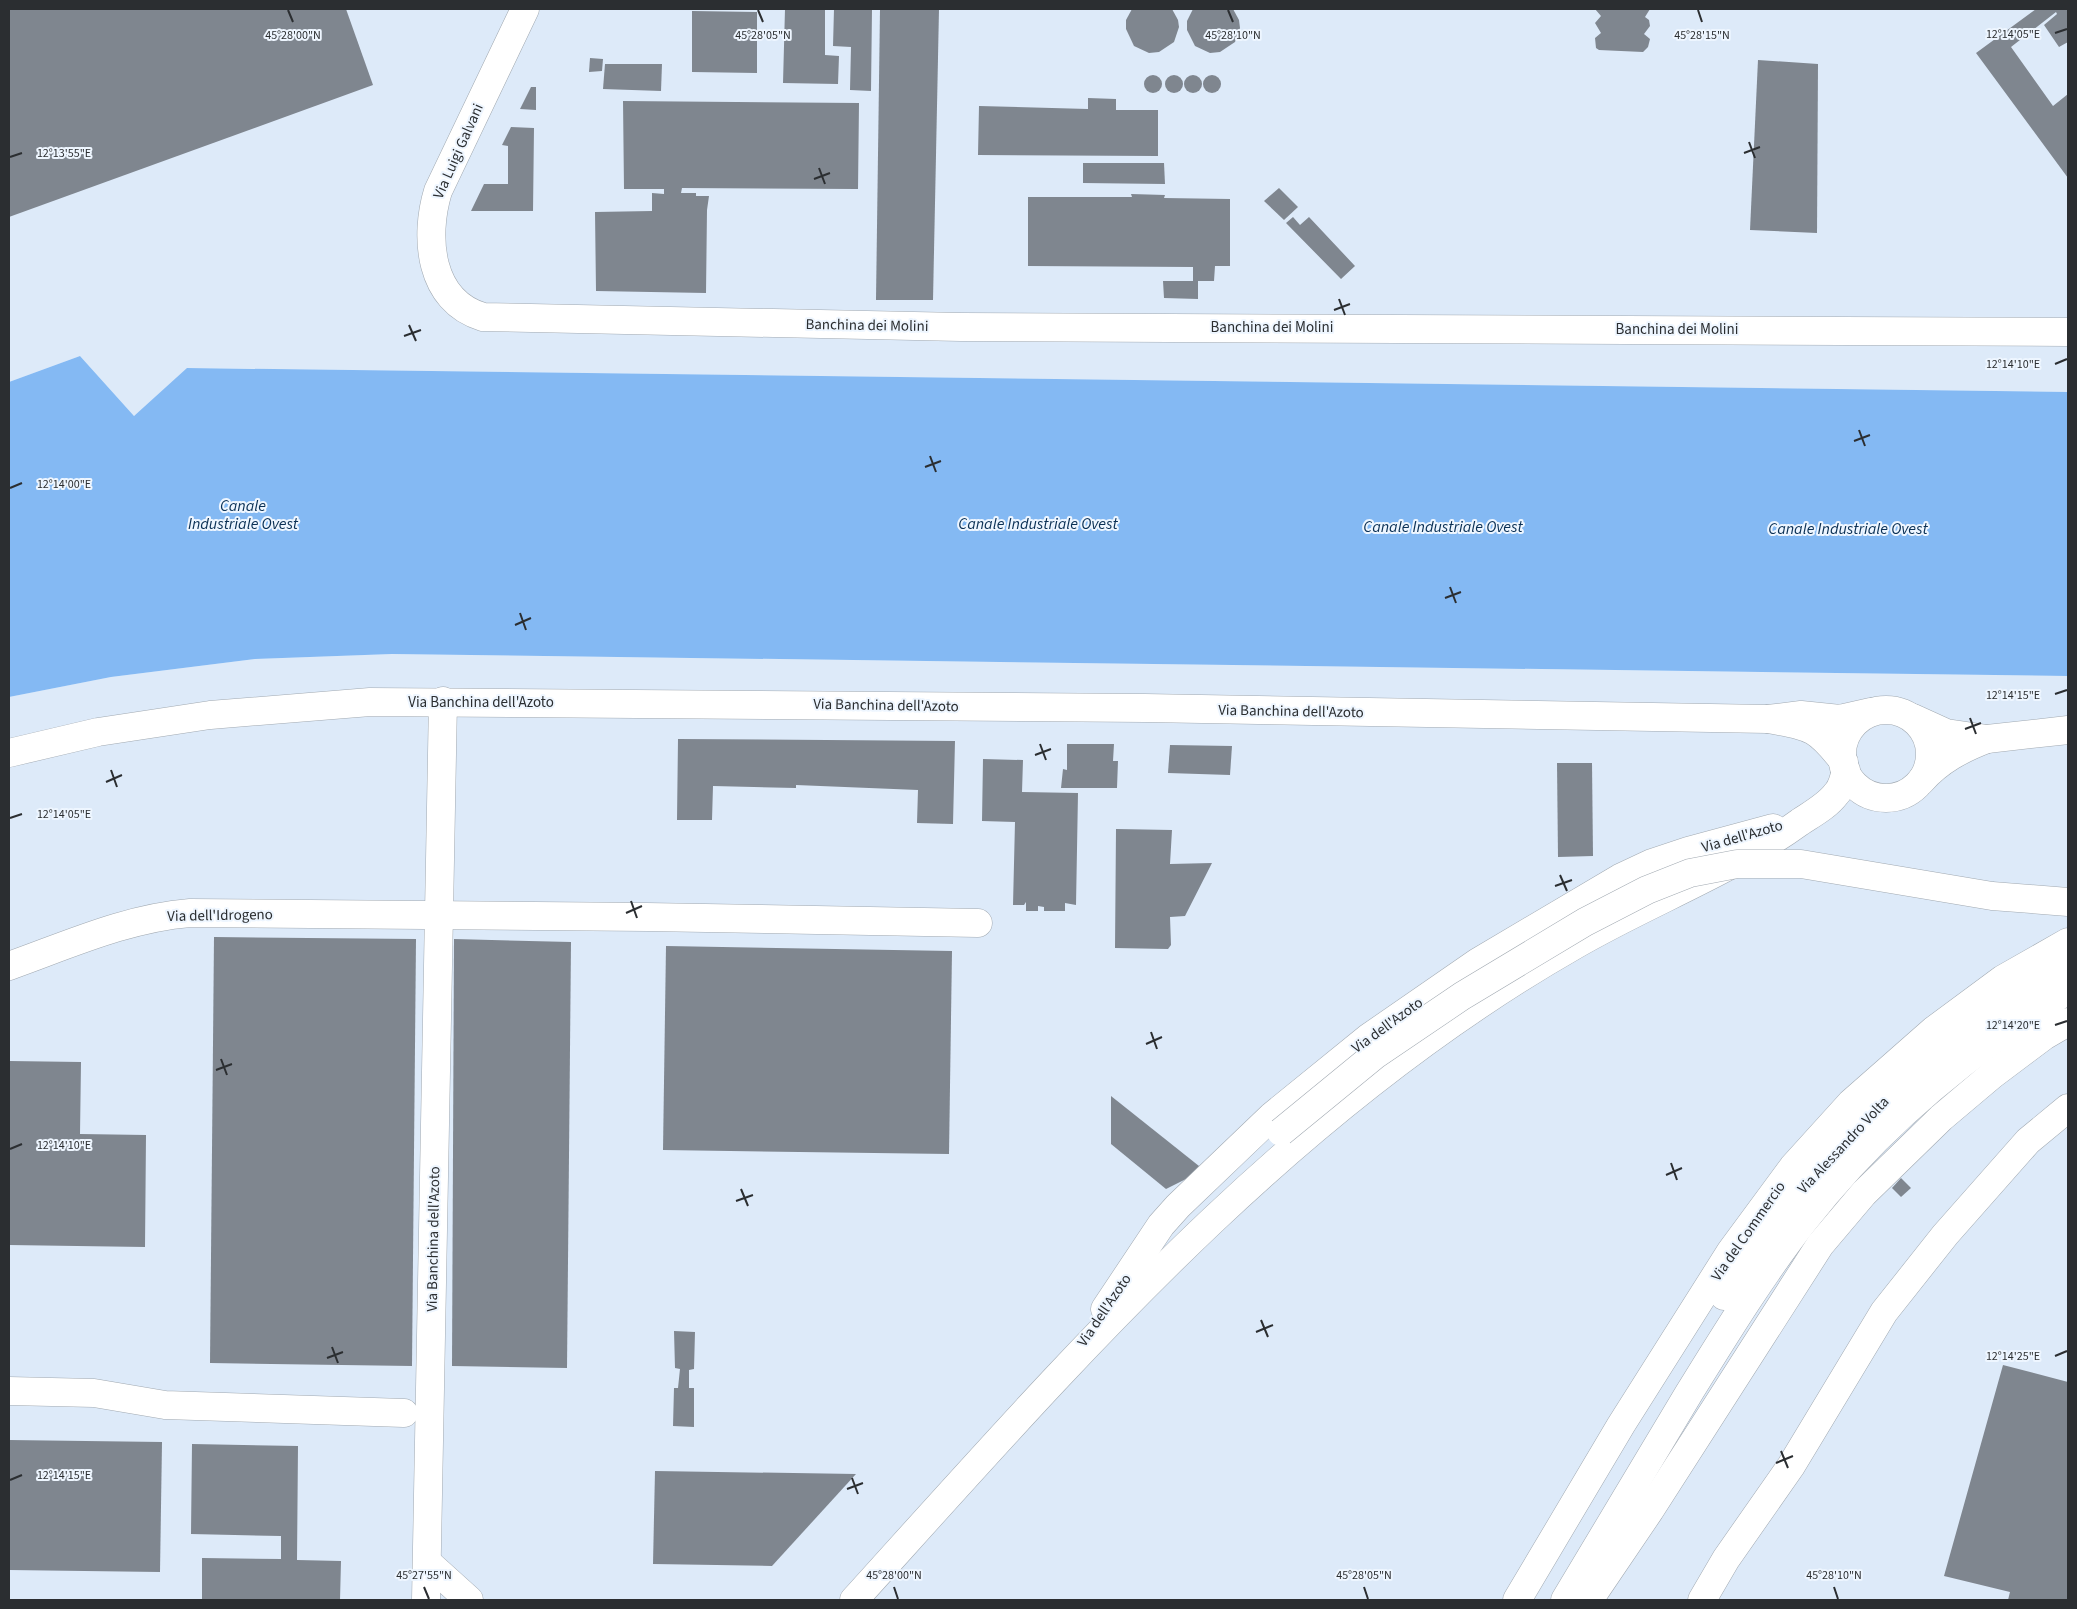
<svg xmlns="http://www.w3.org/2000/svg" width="2077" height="1609" font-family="'Source Sans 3',sans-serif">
<rect width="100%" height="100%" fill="#eef6ff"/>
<g fill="#ddeaf9">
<path d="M9,9H2068V392L188,368L134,416L80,356L9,382Z"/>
<path d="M392,654L2068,676V1600H9V697L111,677L255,659Z"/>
</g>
<path fill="#84b9f3" d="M80,356L134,416L187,368L2068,392V676L392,654L255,659L111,677L9,697V382Z"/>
<g fill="#7f868f">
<path d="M9,9H346L373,85L9,217Z"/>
<path d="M785,9H825V55L839,56L838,84L783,83Z"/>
<path d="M834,9H872L871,91L850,90L851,47L833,46Z"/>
<path d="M880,9H939L933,300H876Z"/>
<path d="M1132,9H1172L1178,20L1179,27L1174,42L1159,52L1149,53L1134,46L1126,29V20Z"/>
<path d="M1193,9H1233L1239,20L1240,28L1235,42L1220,52L1210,53L1195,46L1187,30V21Z"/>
<path d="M1595,9H1650L1645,17L1649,20L1650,26L1644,34L1650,39L1648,47L1643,52L1599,50L1596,48L1595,38L1601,33L1595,23L1601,16Z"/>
<path d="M2036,9H2068V42L2059,47L2044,25L2057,14L2056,12L2011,47L2053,106L2068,94V178L1976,53Z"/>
<path d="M692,11L757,12V73L692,72Z"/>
<path d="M590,58L603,59L602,71L589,72Z"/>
<path d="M1758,60L1818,64L1817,233L1750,230Z"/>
<path d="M605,64H662L661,91L603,89Z"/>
<circle cx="1153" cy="84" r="9"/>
<circle cx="1193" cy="84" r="9"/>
<circle cx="1212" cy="84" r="9"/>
<circle cx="1174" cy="84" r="9"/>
<path d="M531,87H536V110L520,109Z"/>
<path d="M1088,98L1116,99V110H1158V156L978,155L979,106L1088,109Z"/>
<path d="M623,101L859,103L858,189L682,188L681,193H696V196H709L707,210L706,293L596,291L595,212L652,211V193L664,194V189H624Z"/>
<path d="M511,127L534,128L533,211H471L484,184H508V146L502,145Z"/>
<path d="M1083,163H1164L1165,184L1083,183Z"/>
<path d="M1279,188L1298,207L1284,220L1264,201Z"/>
<path d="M1131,194L1165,195L1164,198L1230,199V266H1215L1214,281H1198V299L1164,298L1163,281H1193V267L1028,266V197H1132Z"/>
<path d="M1293,217L1300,225L1309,217L1355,266L1341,279L1286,223Z"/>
<path d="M678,739L955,741L953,824L917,823L918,790L796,785V788L713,786L712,820H677Z"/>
<path d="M1067,744H1114L1113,761H1118L1117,788H1061L1063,769L1067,770Z"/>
<path d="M1170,745L1232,746L1230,775L1168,773Z"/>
<path d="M983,759L1023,760L1022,792L1078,793L1076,905L1065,903V911H1044V907L1038,906V911H1026V902L1024,905H1013L1015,822L982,821Z"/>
<path d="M1557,763H1592L1593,856L1558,857Z"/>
<path d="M1116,829L1172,830L1170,864L1212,863L1185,916L1170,917L1171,945L1168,949L1115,948Z"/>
<path d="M214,937L416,939L412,1366L210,1363Z"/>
<path d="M454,939L571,942L567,1368L452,1366Z"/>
<path d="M666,946L952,951L949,1154L663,1150Z"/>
<path d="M9,1061L81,1062L80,1134L146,1135L145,1247L9,1245Z"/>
<path d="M1111,1096L1204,1170L1166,1189L1111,1144Z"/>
<path d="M1901,1178L1911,1188L1901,1197L1892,1188Z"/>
<path d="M674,1331L695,1332L694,1369L689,1370V1388H694V1427L673,1426L674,1388H678L680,1369L675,1368Z"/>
<path d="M2003,1365L2068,1382V1600H2008L2010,1592L1944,1576Z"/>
<path d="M9,1440L162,1442L160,1572L9,1570Z"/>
<path d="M192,1444L298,1446L297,1560L341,1561L340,1600H202V1558L281,1559V1536L191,1534Z"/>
<path d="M655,1471L856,1474L772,1566L653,1564Z"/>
</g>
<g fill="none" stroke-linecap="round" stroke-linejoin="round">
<defs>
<g id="minor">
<path d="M525,9L438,191C424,237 429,301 483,317L961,327L2068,332"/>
<circle cx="1886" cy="754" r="44"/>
<path d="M1913,718L1946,733L1987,739C1961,749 1940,760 1921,781"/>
<path d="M1987,739L2068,730"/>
<path d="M9,753L98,732L210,715L370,702L1145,708L1768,719"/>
<path d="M1844,762C1816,726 1811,727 1768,719L1801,715L1840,719L1871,712"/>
<path d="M9,966C68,945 127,918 190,913L647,917L978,923"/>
<path d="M1724,1296C1740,1271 1755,1246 1773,1223C1859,1113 1950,1035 2068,963"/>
<path d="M1105,1309L1161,1225L1178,1206L1272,1116L1368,1038L1478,962L1620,878L1652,863L1688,851L1773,828"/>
<path d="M9,1391L94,1393L165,1405L404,1413"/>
<path d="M428,1563L469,1600"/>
<path d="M426,1600L443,701"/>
<path d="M854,1600C1074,1357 1286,1110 1575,945C1649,902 1731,872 1800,822C1812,814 1827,806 1836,794C1842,788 1844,779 1846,770"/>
<path d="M1517,1600L1621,1425L1731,1251L1793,1167L1851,1103L1934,1030L2003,979L2068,942"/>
<path d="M1565,1600C1606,1531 1647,1462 1689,1393C1725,1335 1761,1276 1803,1222C1876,1128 1967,1052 2068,990"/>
<path d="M1589,1600L1650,1510L1820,1245L1864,1193L1941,1118L1992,1075L2044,1036L2068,1022"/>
<path d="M1702,1600L1726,1559L1791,1466L1884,1312L1945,1235L2028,1141L2068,1108"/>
</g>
</defs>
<use href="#minor" stroke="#a1a9b1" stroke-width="29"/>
<use href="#minor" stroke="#fff" stroke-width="28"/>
<defs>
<path id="minor-bridge" d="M1281,1132L1375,1055L1462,996L1585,922L1647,890L1690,873L1737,864H1801L1992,896L2068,902"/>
</defs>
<use href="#minor-bridge" stroke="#a1a9b1" stroke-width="29" stroke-linecap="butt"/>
<use href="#minor-bridge" stroke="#fff" stroke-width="28"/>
</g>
<path fill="none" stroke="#2b2e31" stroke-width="2" d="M288,10L293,22M758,10L763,22M1228,10L1233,22M1698,10L1702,22M2055,33L2067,29M1749,142L1755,158M1744,153L1760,147M10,157L22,153M819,168L825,184M814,179L830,173M1339,299L1345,315M1334,310L1350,304M409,325L416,341M404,336L421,330M2055,364L2067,359M1859,430L1865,446M1854,441L1870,435M930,456L936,472M925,467L941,461M10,488L22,483M1450,587L1456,603M1445,598L1461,592M520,613L526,630M515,625L531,618M2055,694L2067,690M1970,718L1976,734M1965,729L1981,723M1040,744L1046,760M1035,755L1051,749M111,770L117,787M106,782L122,775M10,818L22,814M1560,875L1567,891M1555,886L1572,880M631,901L637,918M626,913L642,906M2055,1025L2067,1021M1151,1032L1157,1049M1146,1044L1162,1037M221,1059L227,1075M216,1070L232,1064M10,1149L22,1144M1671,1163L1677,1180M1666,1175L1682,1168M741,1189L748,1206M736,1201L753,1195M1261,1320L1268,1337M1256,1332L1273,1325M332,1347L338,1363M2055,1356L2067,1351M327,1358L343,1352M1781,1451L1788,1468M1776,1463L1793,1456M852,1478L858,1494M10,1480L22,1475M847,1489L863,1483M424,1587L429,1599M894,1587L898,1599M1364,1587L1368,1599M1834,1587L1838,1599"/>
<g text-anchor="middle" stroke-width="4" stroke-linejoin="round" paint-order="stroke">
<g font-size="15" fill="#2b2e31" stroke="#eef6ff">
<text transform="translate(458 151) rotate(-66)" y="5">Via Luigi Galvani</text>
<text transform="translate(867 325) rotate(1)" y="5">Banchina dei Molini</text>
<text x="1272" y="332">Banchina dei Molini</text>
<text x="1677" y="334">Banchina dei Molini</text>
<text x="481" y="707">Via Banchina dell'Azoto</text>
<text transform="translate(886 705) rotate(1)" y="5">Via Banchina dell'Azoto</text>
<text transform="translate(1291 711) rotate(1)" y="5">Via Banchina dell'Azoto</text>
<text transform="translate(1742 836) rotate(-16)" y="5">Via dell'Azoto</text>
<text transform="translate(220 915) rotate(-1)" y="5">Via dell'Idrogeno</text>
<text transform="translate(1387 1025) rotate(-36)" y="5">Via dell'Azoto</text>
<text transform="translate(1843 1145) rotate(-47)" y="5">Via Alessandro Volta</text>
<text transform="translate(1748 1231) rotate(-55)" y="5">Via del Commercio</text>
<text transform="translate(433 1239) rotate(-89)" y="5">Via Banchina dell'Azoto</text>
<text transform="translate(1104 1310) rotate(-56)" y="5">Via dell'Azoto</text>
</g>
<g font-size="16" font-style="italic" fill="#0a3055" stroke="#eef6ff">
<text x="243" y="511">Canale<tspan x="243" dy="18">Industriale Ovest</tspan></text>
<text x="1038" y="529">Canale Industriale Ovest</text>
<text x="1443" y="532">Canale Industriale Ovest</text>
<text x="1848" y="534">Canale Industriale Ovest</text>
</g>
</g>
<g font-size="12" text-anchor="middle" fill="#2b2e31" stroke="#eef6ff" stroke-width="4" stroke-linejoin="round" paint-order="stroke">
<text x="2013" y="38">12°14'05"E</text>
<text x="293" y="39">45°28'00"N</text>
<text x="763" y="39">45°28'05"N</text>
<text x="1233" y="39">45°28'10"N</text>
<text x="1702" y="39">45°28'15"N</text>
<text x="64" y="157">12°13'55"E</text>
<text x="2013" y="368">12°14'10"E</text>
<text x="64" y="488">12°14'00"E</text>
<text x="2013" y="699">12°14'15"E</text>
<text x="64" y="818">12°14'05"E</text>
<text x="2013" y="1029">12°14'20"E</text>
<text x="64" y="1149">12°14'10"E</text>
<text x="2013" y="1360">12°14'25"E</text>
<text x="64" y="1479">12°14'15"E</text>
<text x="424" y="1579">45°27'55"N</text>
<text x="894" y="1579">45°28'00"N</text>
<text x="1364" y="1579">45°28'05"N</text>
<text x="1834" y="1579">45°28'10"N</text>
</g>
<rect width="2077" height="1609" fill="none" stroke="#2b2e31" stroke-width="20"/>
</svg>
